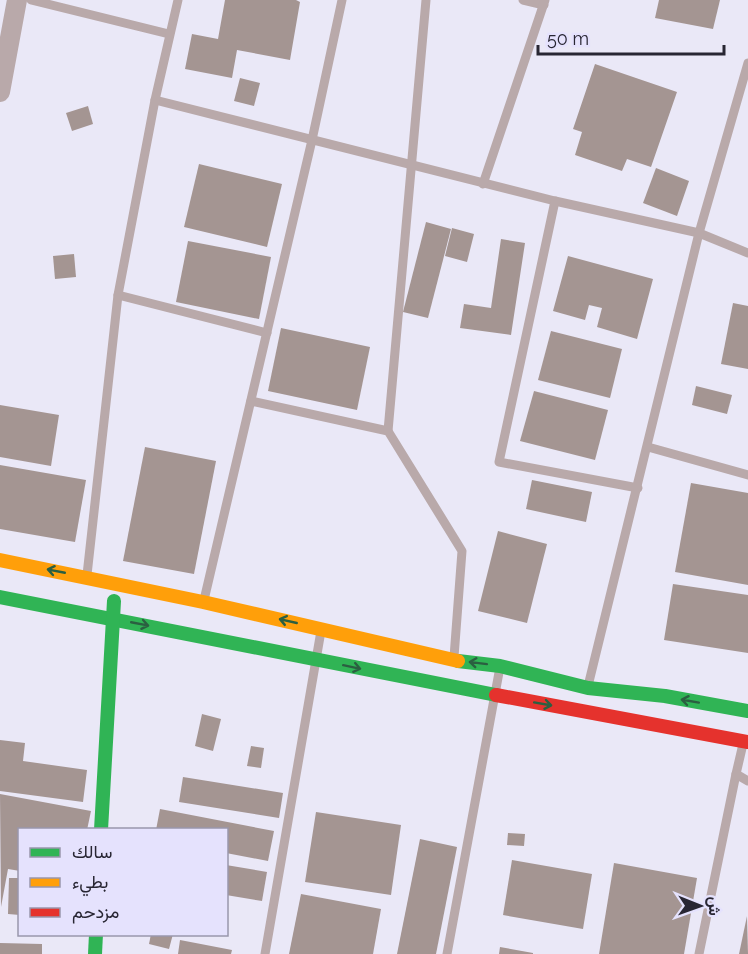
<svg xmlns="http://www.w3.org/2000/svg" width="748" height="954" font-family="Raleway,Vazirmatn,sans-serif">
<rect width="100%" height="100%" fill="#eae8f7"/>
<g fill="#a49592">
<path d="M225,0H296L300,2L290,60L237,50L232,78L185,69L192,34L218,39Z"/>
<path d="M659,0H720L713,29L655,18Z"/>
<path d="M595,64L677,92L651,167L627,159L622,171L575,155L582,132L573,129Z"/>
<path d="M240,78L260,83L254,106L234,101Z"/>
<path d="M88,106L93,124L72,131L66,113Z"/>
<path d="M199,164L282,184L267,247L184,227Z"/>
<path d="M656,168L689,181L677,216L643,203Z"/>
<path d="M426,222L451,229L428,318L403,312Z"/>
<path d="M452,228L474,234L467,262L445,256Z"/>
<path d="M501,239L525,243L511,335L460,328L464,304L491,308Z"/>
<path d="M188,241L271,257L259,319L176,302Z"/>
<path d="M74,254L76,277L55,279L53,256Z"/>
<path d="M568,256L653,279L637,339L597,327L602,308L589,305L585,320L553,311Z"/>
<path d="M733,303L748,306V369L721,364Z"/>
<path d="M281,328L370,347L357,410L268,391Z"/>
<path d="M551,331L622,349L610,398L538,380Z"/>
<path d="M696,386L732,395L727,414L692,405Z"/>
<path d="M534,391L608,410L595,460L520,441Z"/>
<path d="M0,405L59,415L51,466L0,457Z"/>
<path d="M145,447L216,461L194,574L123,561Z"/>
<path d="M0,465L86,480L75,542L0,529Z"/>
<path d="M532,480L592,492L586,522L526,509Z"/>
<path d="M691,483L748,493V585L675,572Z"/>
<path d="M498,531L547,544L527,623L478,611Z"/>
<path d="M673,584L748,595V653L664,640Z"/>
<path d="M202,714L221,719L213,751L195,746Z"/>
<path d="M0,740L25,743L23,761L87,770L83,802L0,791Z"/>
<path d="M251,746L264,748L261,768L247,766Z"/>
<path d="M183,777L283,793L279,818L179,802Z"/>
<path d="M0,794L91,811L87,830H20V871L8,869L1,907Z"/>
<path d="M160,809L274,831L268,861L226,853V830H156Z"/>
<path d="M316,812L401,825L391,895L305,882Z"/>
<path d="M508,833L525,834L524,846L507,845Z"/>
<path d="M420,839L457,847L436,954H397Z"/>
<path d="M512,860L592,874L583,929L503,915Z"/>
<path d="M614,863L697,878L684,954H599Z"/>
<path d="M226,865L267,872L262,901L226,895Z"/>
<path d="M9,878H20V915L8,914Z"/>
<path d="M301,894L381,909L373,954H289Z"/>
<path d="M747,916L748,954H739Z"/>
<path d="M151,934H173L169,949L149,944Z"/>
<path d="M180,940L232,950L231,954H178Z"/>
<path d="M0,943L42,944V954H0Z"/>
<path d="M500,947L533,953V954H499Z"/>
</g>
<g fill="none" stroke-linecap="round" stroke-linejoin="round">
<g stroke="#b9a9aa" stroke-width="9">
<path d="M31,0L169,34"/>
<path d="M523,0L544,5"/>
<path d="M155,100L555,201L699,233L748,253"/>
<path d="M483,184L545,0"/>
<path d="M555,201L499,462L638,488"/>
<path d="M118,295L267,333"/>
<path d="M251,401L388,431L462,551L454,657"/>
<path d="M388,431L426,0"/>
<path d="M648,447L748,475"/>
<path d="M87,575L118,295L155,100L178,0"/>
<path d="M204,600L312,140L342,0"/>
<path d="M588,686L699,233L748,63"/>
<path d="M743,744L736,774L748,781"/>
<path d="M265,954L321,631"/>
<path d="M447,954L500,667"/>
<path d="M699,954L736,774"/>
</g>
<path stroke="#b9a9aa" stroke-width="20" d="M0,92L17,0"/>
<g stroke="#30b455" stroke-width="14">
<path d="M0,597L496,695"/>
<path d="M458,661L500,666L588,688L665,696L748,711"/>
<path d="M101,830L114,601"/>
<path d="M95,954L96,934"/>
</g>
<path stroke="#ff9f0a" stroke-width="14" d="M0,560L203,602L458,661"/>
<path stroke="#e5322d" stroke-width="14" d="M496,695L748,742"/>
</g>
<defs><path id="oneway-shaft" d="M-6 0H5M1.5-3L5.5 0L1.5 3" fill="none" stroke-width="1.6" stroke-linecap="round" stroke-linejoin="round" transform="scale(1.5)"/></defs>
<g stroke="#2b5f41">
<use href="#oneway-shaft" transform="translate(56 571) rotate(-169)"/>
<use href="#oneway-shaft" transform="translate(288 621) rotate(-167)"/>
<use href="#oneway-shaft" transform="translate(140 624) rotate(11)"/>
<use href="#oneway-shaft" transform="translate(478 663) rotate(-173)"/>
<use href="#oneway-shaft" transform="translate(352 667) rotate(12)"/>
<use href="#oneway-shaft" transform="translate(690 701) rotate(-170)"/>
<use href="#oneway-shaft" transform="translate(543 704) rotate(10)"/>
</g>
<rect x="18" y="828" width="210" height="108" fill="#e5e2fd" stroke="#9997ac" stroke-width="1.5"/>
<rect x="30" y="848" width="30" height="9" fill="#30b455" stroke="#9997ac" stroke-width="1.5"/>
<text x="72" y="858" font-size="18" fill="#282633">سالك</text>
<rect x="30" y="878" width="30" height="9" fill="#ff9f0a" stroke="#9997ac" stroke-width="1.5"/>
<text x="72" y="888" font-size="18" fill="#282633">بطيء</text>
<rect x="30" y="908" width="30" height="9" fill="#e5322d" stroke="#9997ac" stroke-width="1.5"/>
<text x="72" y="918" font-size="18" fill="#282633">مزدحم</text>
<g transform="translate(700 906) rotate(91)" stroke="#e5e2fd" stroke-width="4.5" paint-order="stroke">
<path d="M0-4.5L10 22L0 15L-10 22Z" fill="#282633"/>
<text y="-9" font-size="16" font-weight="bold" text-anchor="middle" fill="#282633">ش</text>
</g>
<path d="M538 45v9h186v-9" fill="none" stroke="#282633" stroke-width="3"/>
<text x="547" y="45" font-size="18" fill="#282633" stroke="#e5e2fd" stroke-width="4.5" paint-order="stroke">50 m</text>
</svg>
